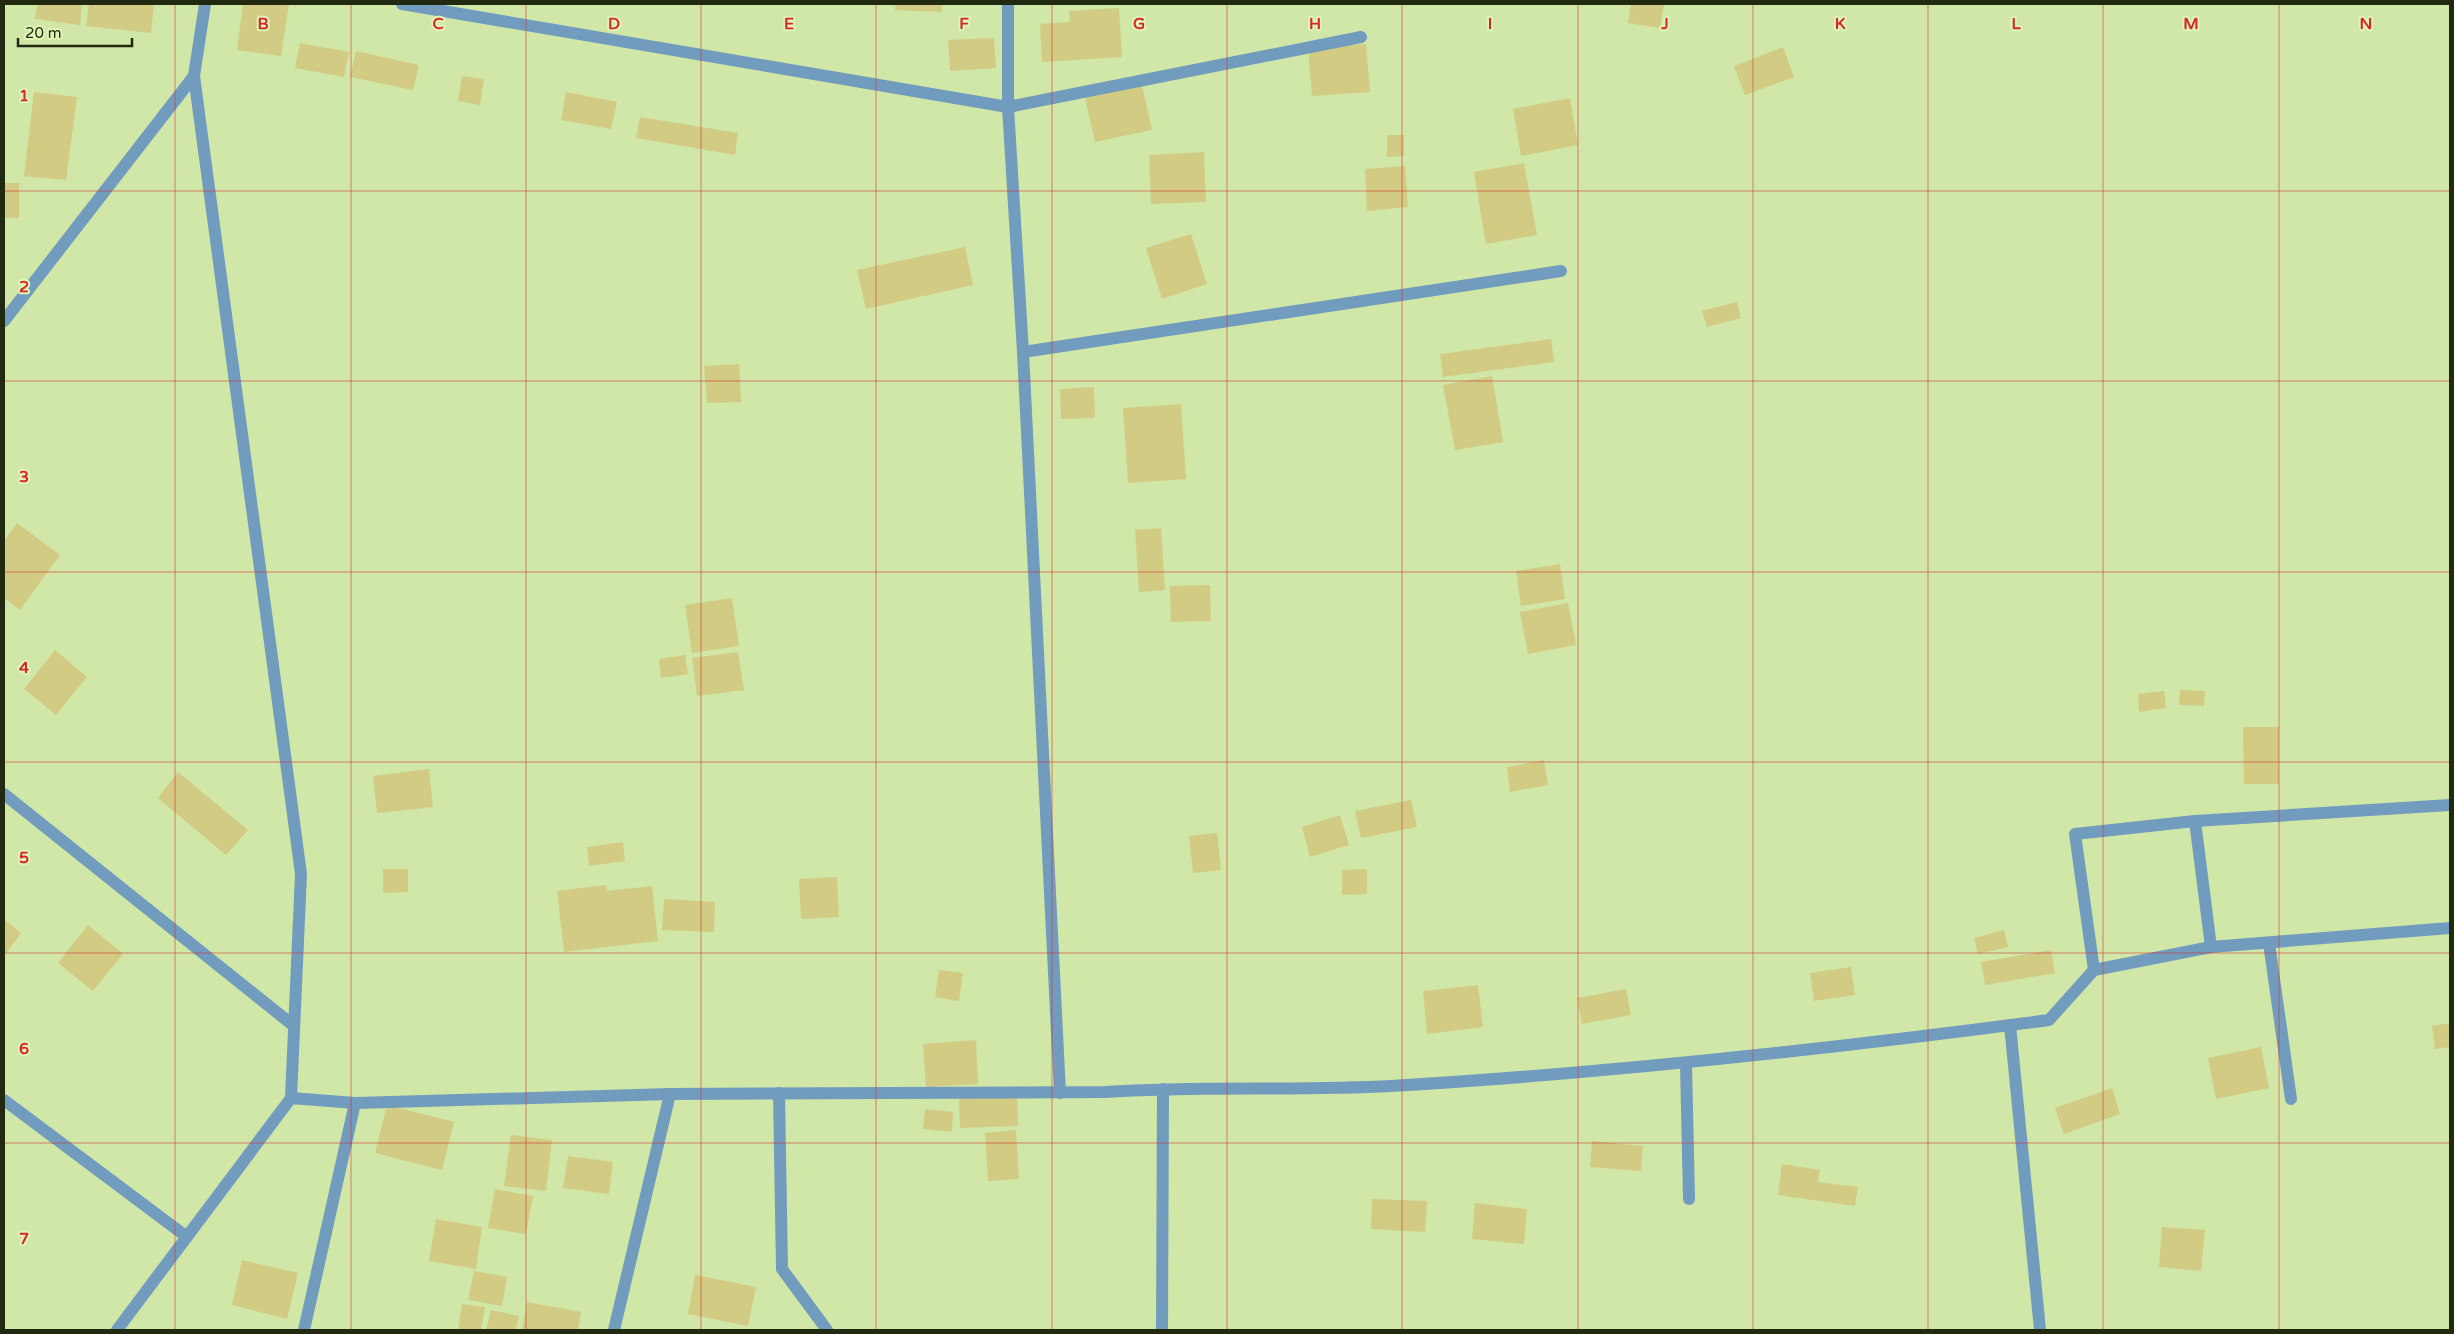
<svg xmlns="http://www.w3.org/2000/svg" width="2454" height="1334" font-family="'Varela Round',sans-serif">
<rect width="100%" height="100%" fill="#d1e7a8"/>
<g fill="#d1cb84">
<path d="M37,4H82L80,25L35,19Z"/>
<path d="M89,4H154L151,33L86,26Z"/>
<path d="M243,4H289L281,56L237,50Z"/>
<path d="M896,4H942V12L895,10Z"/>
<path d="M1631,4H1664L1660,28L1628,23Z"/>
<path d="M1119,8L1122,57L1042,62L1040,24L1070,22L1069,11Z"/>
<path d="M994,38L996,68L950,71L948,40Z"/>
<path d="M300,43L349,52L344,77L295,68Z"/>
<path d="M1366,44L1370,92L1312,96L1308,48Z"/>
<path d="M1783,47L1794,77L1745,95L1734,66Z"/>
<path d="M356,51L419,65L413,90L350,77Z"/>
<path d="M462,76L484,79L480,105L458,101Z"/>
<path d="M1142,85L1152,130L1095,142L1085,98Z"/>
<path d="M34,92L77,97L66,180L24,176Z"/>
<path d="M566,92L617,102L611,129L561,120Z"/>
<path d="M1570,98L1578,145L1521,156L1513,109Z"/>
<path d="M640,117L738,133L735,155L636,138Z"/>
<path d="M1387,135H1404V156L1387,157Z"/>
<path d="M1204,152L1206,202L1151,204L1149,155Z"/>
<path d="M1524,163L1537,235L1486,244L1474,172Z"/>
<path d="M1405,166L1408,207L1367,211L1365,169Z"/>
<rect x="4" y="183" width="15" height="35"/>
<path d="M1191,234L1207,284L1162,299L1146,248Z"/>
<path d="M965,247L973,285L866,309L857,270Z"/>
<path d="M1737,302L1741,318L1707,327L1702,311Z"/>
<path d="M1551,339L1554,362L1443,377L1440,354Z"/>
<path d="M739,364L741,402L707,403L704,366Z"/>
<path d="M1492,376L1503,442L1455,450L1443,385Z"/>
<path d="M1094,387L1095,418L1061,419L1060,389Z"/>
<path d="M1181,404L1186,479L1128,483L1123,408Z"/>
<path d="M17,523L60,555L20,610L4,598V541Z"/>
<path d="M1161,528L1165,590L1139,592L1135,530Z"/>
<path d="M1560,564L1565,599L1521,606L1516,571Z"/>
<path d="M1210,585L1211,621L1171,622L1170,586Z"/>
<path d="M732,598L739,646L692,653L685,605Z"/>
<path d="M1568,603L1576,645L1528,654L1520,612Z"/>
<path d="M55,650L87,677L56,715L24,689Z"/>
<path d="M738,652L744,690L697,696L692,658Z"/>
<path d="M685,655L688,674L661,678L659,659Z"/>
<path d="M2180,690L2205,691L2204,706L2179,705Z"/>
<path d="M2164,691L2166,708L2139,712L2138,694Z"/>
<path d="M2243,727H2279V784H2244Z"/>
<path d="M1544,760L1548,785L1510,792L1507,767Z"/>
<path d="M429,769L433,807L377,813L373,776Z"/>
<path d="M178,772L248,830L226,855L158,798Z"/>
<path d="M1411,800L1417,827L1361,838L1355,811Z"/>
<path d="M1340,815L1349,845L1310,857L1302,827Z"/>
<path d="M1217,833L1221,870L1193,873L1189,836Z"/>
<path d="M623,842L625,861L589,866L587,847Z"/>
<path d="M383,869H408V892L383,893Z"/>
<path d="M1367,869V894L1342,895V870Z"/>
<path d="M837,877L839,917L801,919L799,879Z"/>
<path d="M606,885L607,891L652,886L658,941L564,952L557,891Z"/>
<path d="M664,899L715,902L714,932L662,930Z"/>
<path d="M4,919L21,933L4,956Z"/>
<path d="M88,925L123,954L93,991L58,963Z"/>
<path d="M2004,930L2008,947L1978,954L1974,938Z"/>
<path d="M2051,950L2055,973L1985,985L1981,962Z"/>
<path d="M1851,967L1855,995L1814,1001L1810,973Z"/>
<path d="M939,970L963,973L959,1001L935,997Z"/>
<path d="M1478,985L1483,1027L1427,1034L1423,991Z"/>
<path d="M1626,989L1631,1015L1582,1024L1577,998Z"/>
<path d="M2450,1023V1047L2435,1049L2432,1026Z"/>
<path d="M976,1040L978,1084L926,1087L923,1044Z"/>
<path d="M2261,1047L2269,1088L2216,1099L2208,1058Z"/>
<path d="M2112,1088L2120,1114L2064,1134L2055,1108Z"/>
<path d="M1017,1096L1018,1126L960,1128L959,1097Z"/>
<path d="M387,1105L454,1122L442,1170L375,1153Z"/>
<path d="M925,1109L953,1112L952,1132L923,1129Z"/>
<path d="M1016,1130L1019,1179L988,1181L985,1133Z"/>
<path d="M511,1135L552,1140L546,1191L504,1186Z"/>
<path d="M1592,1141L1643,1146L1641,1171L1590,1167Z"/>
<path d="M568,1156L613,1162L609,1194L563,1188Z"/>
<path d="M1782,1164L1820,1170L1818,1182L1858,1187L1855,1206L1778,1195Z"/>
<path d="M495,1189L533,1196L526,1234L488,1228Z"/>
<path d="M1372,1199L1427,1201L1425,1232L1371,1229Z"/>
<path d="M1475,1203L1527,1209L1524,1244L1472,1239Z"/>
<path d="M436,1219L482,1227L476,1269L429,1261Z"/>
<path d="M2162,1227L2205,1230L2201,1271L2159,1267Z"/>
<path d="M242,1260L298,1273L287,1319L232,1305Z"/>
<path d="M474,1271L507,1277L502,1306L468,1300Z"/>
<path d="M695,1275L756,1287L748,1326L688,1314Z"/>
<path d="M527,1302L581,1312L578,1330H522Z"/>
<path d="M462,1304L485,1307L481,1330H458Z"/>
<path d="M491,1310L519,1316L516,1330H486Z"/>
</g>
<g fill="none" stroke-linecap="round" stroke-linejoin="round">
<g stroke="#729cbe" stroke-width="12">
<path d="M205,4L194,76L301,874L291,1098"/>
<path d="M402,4L1008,107L1361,37"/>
<path d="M1008,4V107L1023,352L1060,1093"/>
<path d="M4,321L194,76"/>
<path d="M1023,352L1561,271"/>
<path d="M4,794L294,1026"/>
<path d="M2269,943L2291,1099"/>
<path d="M2211,947L2195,821L2450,805"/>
<path d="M2094,970L2075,834L2195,821"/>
<path d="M2010,1025L2040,1330"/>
<path d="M1686,1064L1689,1199"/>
<path d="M779,1093L782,1269L827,1330"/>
<path d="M4,1100L187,1237"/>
<path d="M117,1330L291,1098L355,1103L670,1094L1105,1092C1200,1086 1296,1091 1391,1086C1611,1073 1830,1049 2049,1020L2094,970L2211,947L2450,928"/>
<path d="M304,1330L355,1103"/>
<path d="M614,1330L670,1094"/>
<path d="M1162,1330L1163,1089"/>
</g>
</g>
<path fill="none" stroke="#d62828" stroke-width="1" stroke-opacity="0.55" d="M175,4V1330M351,4V1330M526,4V1330M701,4V1330M876,4V1330M1052,4V1330M1227,4V1330M1402,4V1330M1578,4V1330M1753,4V1330M1928,4V1330M2103,4V1330M2279,4V1330M4,191H2450M4,381H2450M4,572H2450M4,762H2450M4,953H2450M4,1143H2450"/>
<g font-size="16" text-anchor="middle" font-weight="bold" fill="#d62828" stroke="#def5b5" stroke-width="4" stroke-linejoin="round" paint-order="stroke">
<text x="263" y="29">B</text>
<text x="438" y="29">C</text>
<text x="614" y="29">D</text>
<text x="789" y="29">E</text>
<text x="964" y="29">F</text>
<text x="1139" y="29">G</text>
<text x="1315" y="29">H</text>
<text x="1490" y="29">I</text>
<text x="1665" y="29">J</text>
<text x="1840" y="29">K</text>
<text x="2016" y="29">L</text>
<text x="2191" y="29">M</text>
<text x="2366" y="29">N</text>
<text x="24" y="101">1</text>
<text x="24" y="292">2</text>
<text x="24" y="482">3</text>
<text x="24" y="673">4</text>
<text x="24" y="863">5</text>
<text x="24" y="1054">6</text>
<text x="24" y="1244">7</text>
</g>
<rect width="2454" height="1334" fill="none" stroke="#212910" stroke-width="10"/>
<path d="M18 38v8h114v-8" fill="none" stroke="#212910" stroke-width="2.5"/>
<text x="25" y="38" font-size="15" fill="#212910" stroke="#def5b5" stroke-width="4" paint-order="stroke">20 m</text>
</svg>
